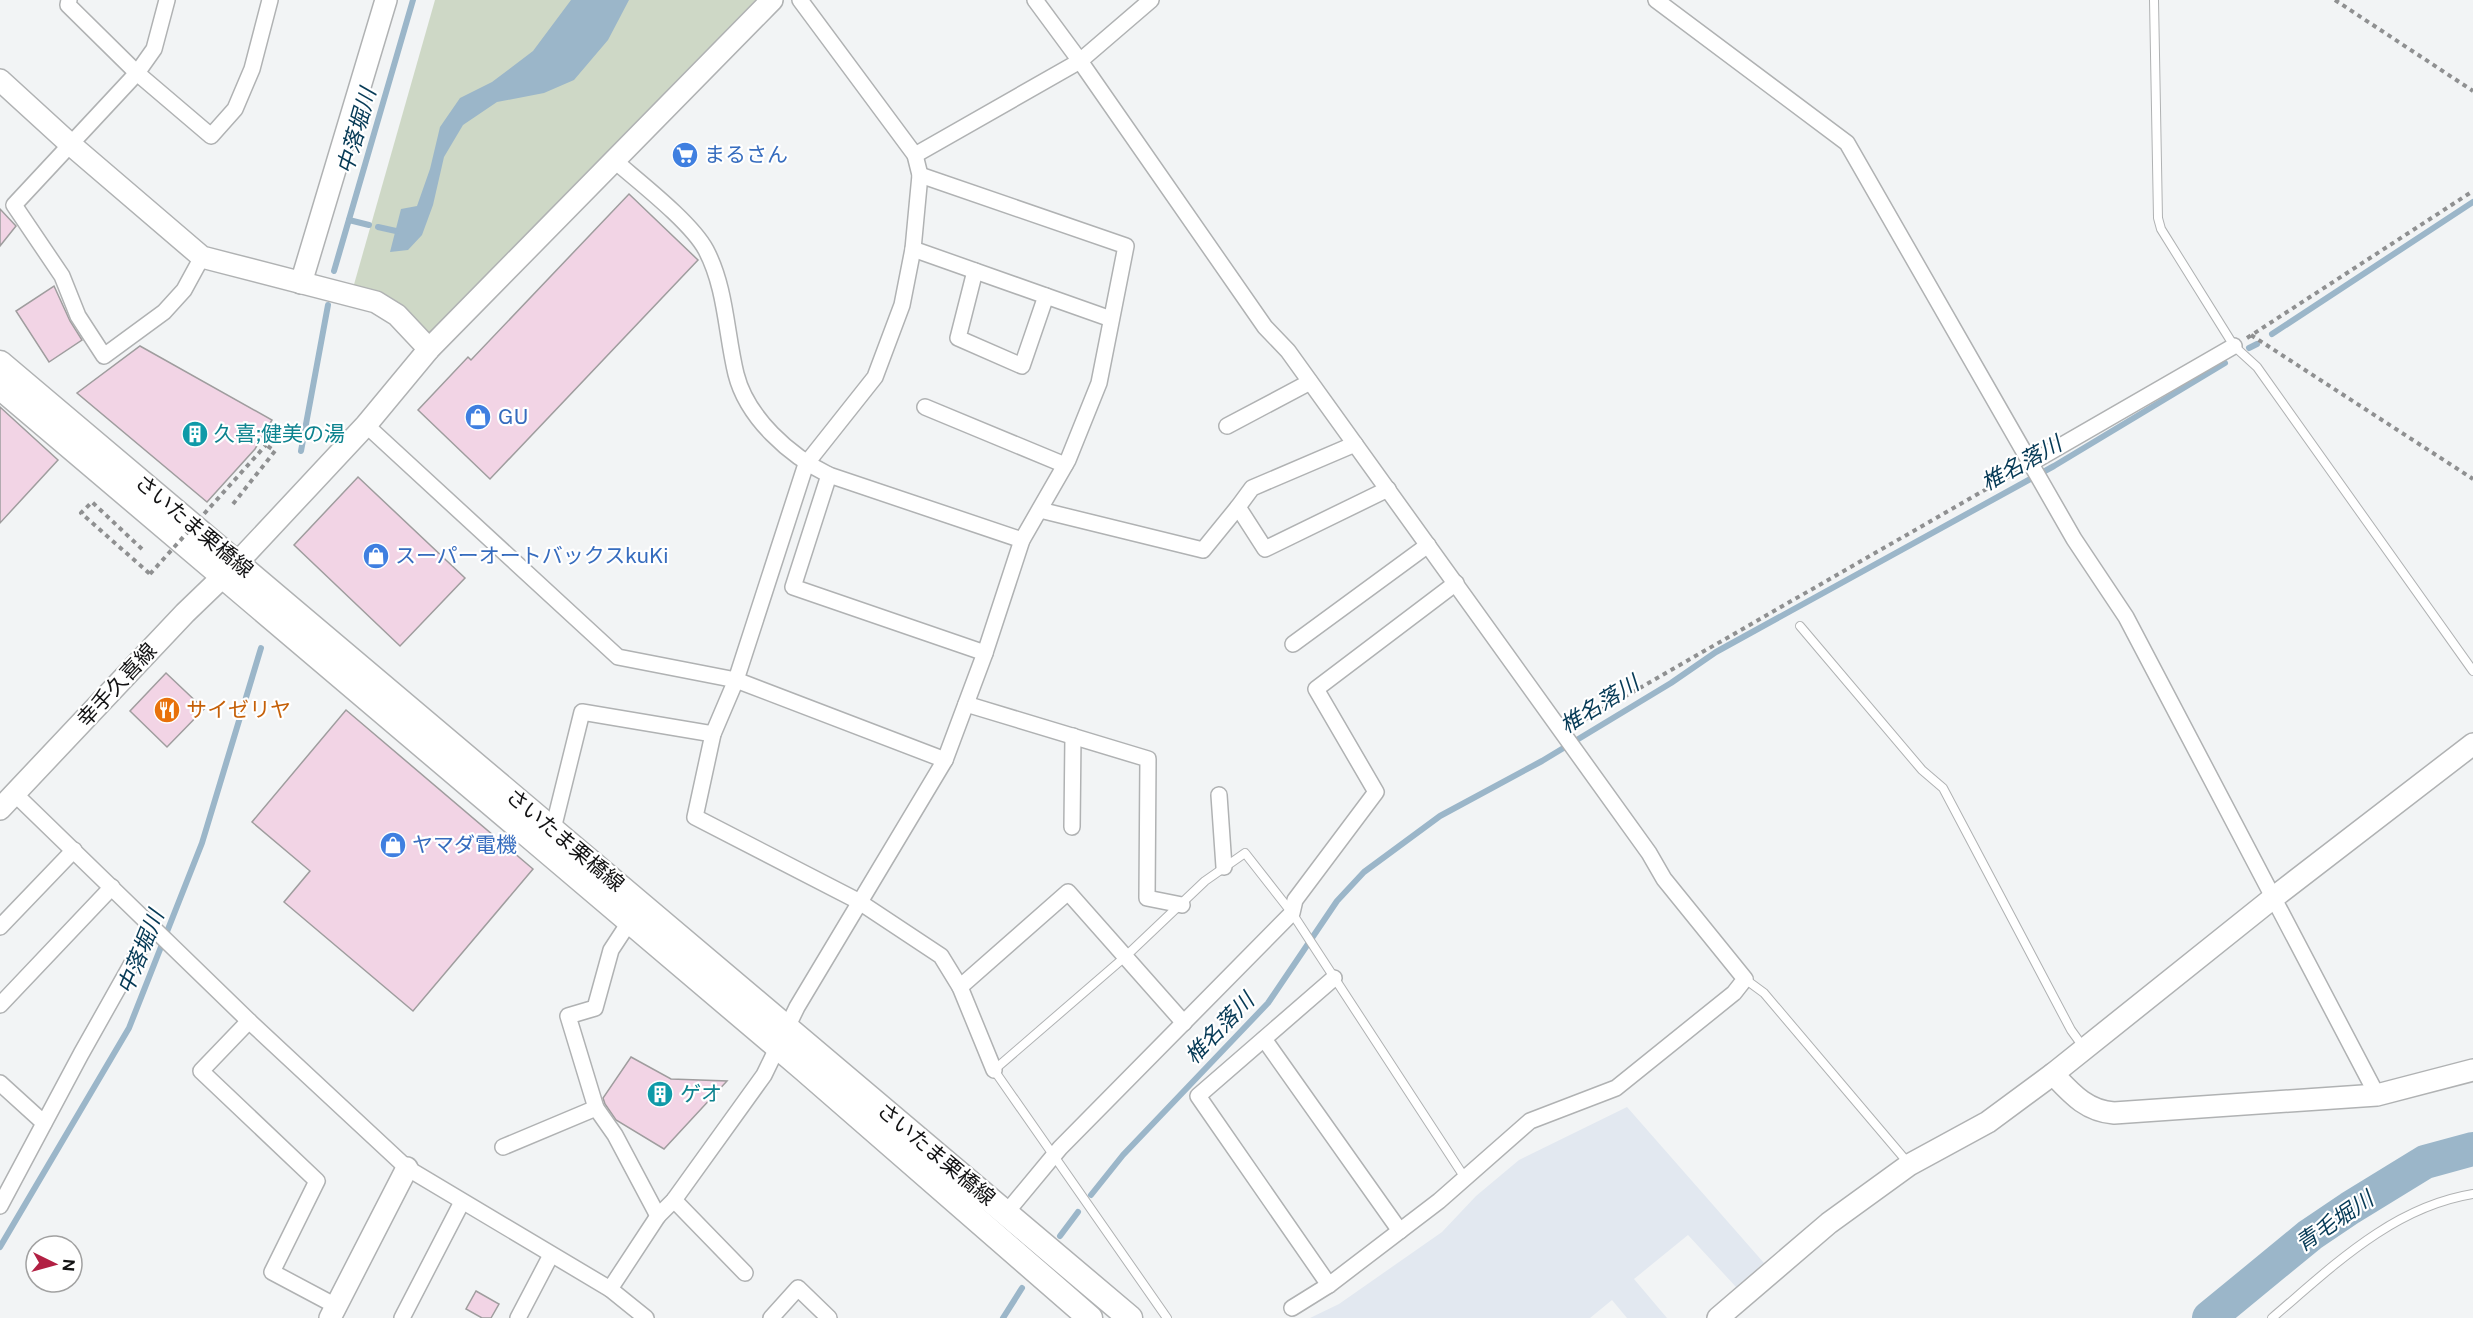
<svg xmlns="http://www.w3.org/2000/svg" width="2473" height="1318" font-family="'Public Sans','Noto Sans JP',sans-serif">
<rect width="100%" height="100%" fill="#f2f4f5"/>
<path fill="#e2e8f0" d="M1627,1107L1764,1263L1736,1287L1688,1235L1634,1279L1667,1318H1627L1612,1300L1590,1318H1310L1339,1304L1442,1232L1476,1196L1519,1160Z"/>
<path fill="#ced8c6" d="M435,0H772L429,349L351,295Z"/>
<path fill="#9bb6c9" d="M571,0H629L608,40L574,80L544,93L497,102L463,125L444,157L433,205L422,235L408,250L390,252L401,209L417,206L430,169L440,127L460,98L492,82L533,51Z"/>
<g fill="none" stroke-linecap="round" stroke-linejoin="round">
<g stroke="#9bb6c9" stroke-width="6">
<path d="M349,220L369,225"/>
<path d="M378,227L396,231"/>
<path d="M334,271L413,0"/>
<path d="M2272,334L2473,202"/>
<path d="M2249,348L2257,344"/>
<path d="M301,451L328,305"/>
<path d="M1091,1195L1123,1155L1268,1003L1337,901L1364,872L1440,816L1542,761L1671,683L1716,652L2054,466L2225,363"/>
<path d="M1060,1236L1078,1212"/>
<path d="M0,1247L129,1028L202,843L261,648"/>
<path d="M1003,1318L1022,1288"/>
</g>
<path stroke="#9bb6c9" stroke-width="34" d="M2209,1318L2310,1235L2350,1208L2425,1162L2473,1149"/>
</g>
<g fill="#f2d4e5" stroke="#9f9d9e" stroke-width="1.5">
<path d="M629,194L698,260L490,479L418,410L468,357L471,360Z"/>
<path d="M0,209L16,226L0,246Z"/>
<path d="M54,286L70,321L82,340L49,362L16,311Z"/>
<path d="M140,346L272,420L255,449L207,502L77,393Z"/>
<path d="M0,407L58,460L0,523Z"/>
<path d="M358,477L465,578L400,646L294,545Z"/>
<path d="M166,673L204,709L167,747L130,711Z"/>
<path d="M346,710L533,869L413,1011L284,902L310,871L252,822Z"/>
<path d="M631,1057L671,1079L727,1081L664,1149L616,1120L605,1104L603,1098Z"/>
<path d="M476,1291L499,1304L491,1318H482L466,1309Z"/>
</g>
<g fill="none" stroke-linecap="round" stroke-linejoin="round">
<defs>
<g id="lane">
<path d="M2154,0L2158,218L2161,229L2234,346L2257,367L2473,671"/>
<path d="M1800,626L1922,770L1943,788L2071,1030L2084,1048"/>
<path d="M1745,979L1764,993L1909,1164"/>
<path d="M1167,1318L994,1070L1126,956L1205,881L1245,853L1292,913L1465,1178"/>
<path d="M2272,1318C2332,1267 2392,1207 2473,1194"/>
</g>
<g id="street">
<path d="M69,0L68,5L137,73L211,136L235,109L252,69L270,0"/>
<path d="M167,0L154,49L137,73L14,205L62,276L78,316L104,356L164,312L184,290L202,257"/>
<path d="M800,0L915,155L920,175L913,249L902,305L875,377L806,464L736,680L713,734L695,817L858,901L941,956L960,987"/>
<path d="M1035,0L1080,61L1265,327L1288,351L1649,853L1664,879L1745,979L1734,993L1616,1088L1530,1121L1439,1201L1329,1285L1292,1308"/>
<path d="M1656,0L1847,143L2074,539L2126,617L2377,1095"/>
<path d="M915,155L1080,61L1151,0"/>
<path d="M615,161C639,182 691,222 706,250C726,288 726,333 736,374C747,418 790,456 829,475L1022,540"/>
<path d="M913,249L1111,319"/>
<path d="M975,271L958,338L1022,366L1046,296"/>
<path d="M925,407L1065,465"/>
<path d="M366,425L618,657L736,680L945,760"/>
<path d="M1227,426L1310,382"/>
<path d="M2031,463L2234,346"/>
<path d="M829,475L793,587L985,653"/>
<path d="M1238,507L1252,488L1355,444"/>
<path d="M1040,510L1203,550L1238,507L1265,549L1388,489"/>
<path d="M1293,644L1428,545"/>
<path d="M966,704L1148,759L1147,898L1182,905"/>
<path d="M15,794L249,1021L407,1168L610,1289L646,1318"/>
<path d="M1219,795L1224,867"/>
<path d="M1072,827L1073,736"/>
<path d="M553,829L582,712L713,734"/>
<path d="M630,921L611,950L595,1008L568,1016L596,1108L615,1135L658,1216"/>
<path d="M0,927L74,850"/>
<path d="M0,1005L112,887"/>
<path d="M249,1021L201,1071L317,1181L272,1272L336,1306"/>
<path d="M1264,1039L1400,1231"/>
<path d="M994,1070L960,987L1068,892L1184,1023"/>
<path d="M0,1083L44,1123"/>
<path d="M503,1147L596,1108"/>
<path d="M674,1200L745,1273"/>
<path d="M0,1206L81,1054L153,926"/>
<path d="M1006,1213L1060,1148L1292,913L1295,900L1376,792L1316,689L1456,583"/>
<path d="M1329,1285L1198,1096L1334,978"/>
<path d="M610,1289L658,1216L674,1200L764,1075L797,1007L945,760L985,653L1022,540L1068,460L1099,383L1126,246L920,175"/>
<path d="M402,1318L462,1202"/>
<path d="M518,1318L551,1255"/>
<path d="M771,1318L798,1288L829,1318"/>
</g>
<g id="secondary">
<path d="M0,80L70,144L202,257L376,302L397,315L429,349"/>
<path d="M301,283L386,0"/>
<path d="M0,809L185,613L237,563L310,485L366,425L429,349L772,0"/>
<path d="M2053,1074C2071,1093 2086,1111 2114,1113L2377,1095L2473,1070"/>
<path d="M330,1318L407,1168"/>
<path d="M1718,1318L1829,1223L1909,1165L1988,1122L2053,1074L2273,898L2473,744"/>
</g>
<g id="primary">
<path d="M0,363L1130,1318"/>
<path d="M0,387L804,1069L1090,1318"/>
</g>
</defs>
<use href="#lane" stroke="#b0b2b3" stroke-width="10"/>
<use href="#street" stroke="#b0b2b3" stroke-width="18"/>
<use href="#secondary" stroke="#b0b2b3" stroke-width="24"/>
<use href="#primary" stroke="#b0b2b3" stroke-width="27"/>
<g stroke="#8f9091" stroke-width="4" stroke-dasharray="4.5 4.5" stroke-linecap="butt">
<path d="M2335,0L2473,91"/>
<path d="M2251,335L2473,479"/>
<path d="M2247,338L2473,191"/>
<path d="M233,504L275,451L266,445"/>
<path d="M142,549L92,502L81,513L150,574"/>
<path d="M1577,724L2018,471"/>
</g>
<use href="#lane" stroke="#fff" stroke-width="8"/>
<use href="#street" stroke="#fff" stroke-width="15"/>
<use href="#secondary" stroke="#fff" stroke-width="21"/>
<use href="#primary" stroke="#fff" stroke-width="24"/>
<path stroke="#8f9091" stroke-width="4" stroke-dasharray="4.5 4.5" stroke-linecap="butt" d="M150,574L266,445"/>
</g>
<defs>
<symbol id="supermarket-disc" viewBox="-11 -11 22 22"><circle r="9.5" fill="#3f7fe0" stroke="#fff"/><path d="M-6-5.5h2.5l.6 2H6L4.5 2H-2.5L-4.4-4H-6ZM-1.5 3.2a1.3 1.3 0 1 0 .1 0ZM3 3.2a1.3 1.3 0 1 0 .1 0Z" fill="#fff"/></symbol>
<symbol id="shop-disc" viewBox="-11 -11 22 22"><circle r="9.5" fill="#3f7fe0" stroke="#fff"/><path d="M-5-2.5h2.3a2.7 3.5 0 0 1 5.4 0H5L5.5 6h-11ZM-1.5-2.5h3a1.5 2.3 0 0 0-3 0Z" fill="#fff"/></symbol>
<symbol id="building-disc" viewBox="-11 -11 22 22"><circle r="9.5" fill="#0f9aa8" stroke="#fff"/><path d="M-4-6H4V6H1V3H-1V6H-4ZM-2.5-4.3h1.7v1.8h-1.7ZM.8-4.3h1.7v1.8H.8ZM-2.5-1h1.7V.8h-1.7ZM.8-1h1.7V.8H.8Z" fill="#fff"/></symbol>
<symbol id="restaurant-disc" viewBox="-11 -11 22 22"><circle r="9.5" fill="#e8710a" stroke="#fff"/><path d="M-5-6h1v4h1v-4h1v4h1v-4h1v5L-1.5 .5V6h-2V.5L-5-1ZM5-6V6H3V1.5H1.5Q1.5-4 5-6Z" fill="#fff"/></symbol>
</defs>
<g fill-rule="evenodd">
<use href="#supermarket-disc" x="670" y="140" width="30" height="30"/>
<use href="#shop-disc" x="463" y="402" width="30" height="30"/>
<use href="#building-disc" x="180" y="419" width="30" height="30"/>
<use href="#shop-disc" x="361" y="541" width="30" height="30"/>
<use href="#restaurant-disc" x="152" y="695" width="30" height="30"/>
<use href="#shop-disc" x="378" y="830" width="30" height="30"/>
<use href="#building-disc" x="645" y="1079" width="30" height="30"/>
</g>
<g text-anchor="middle" stroke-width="4.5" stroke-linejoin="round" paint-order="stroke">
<g font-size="21" fill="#366cbe" stroke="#fff" text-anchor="start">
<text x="704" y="162">まるさん</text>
<text x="498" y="424">GU</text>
<text x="395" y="563">スーパーオートバックスkuKi</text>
<text x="412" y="852">ヤマダ電機</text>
</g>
<g font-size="21" fill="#0d838f" stroke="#fff" text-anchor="start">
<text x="214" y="441">久喜;健美の湯</text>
<text x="680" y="1101">ゲオ</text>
</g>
<g font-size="21" fill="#131314" stroke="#fff">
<text transform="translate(194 526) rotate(40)" y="7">さいたま栗橋線</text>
<text transform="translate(117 685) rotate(-47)" y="7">幸手久喜線</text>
<text transform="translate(565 840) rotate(40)" y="7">さいたま栗橋線</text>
<text transform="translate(936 1154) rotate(40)" y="7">さいたま栗橋線</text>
</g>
<g font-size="21" fill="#c56008" stroke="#fff" text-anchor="start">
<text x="186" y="717">サイゼリヤ</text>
</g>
<g font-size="22" font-style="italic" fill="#063a56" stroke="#fff">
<text transform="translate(356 131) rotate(-74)" y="8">中落堀川</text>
<text transform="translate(2021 463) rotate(-29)" y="8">椎名落川</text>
<text transform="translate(1599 704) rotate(-32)" y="8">椎名落川</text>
<text transform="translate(140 952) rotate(-68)" y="8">中落堀川</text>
<text transform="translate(1219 1028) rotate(-46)" y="8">椎名落川</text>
<text transform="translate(2334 1221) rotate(-34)" y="8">青毛堀川</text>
</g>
</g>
<g transform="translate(54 1264) rotate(95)"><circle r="28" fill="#ffffff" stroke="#a1a1a1" stroke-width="1.5"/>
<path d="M0-4.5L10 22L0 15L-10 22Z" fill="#b22043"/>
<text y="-9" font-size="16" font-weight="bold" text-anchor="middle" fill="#131314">N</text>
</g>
</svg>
